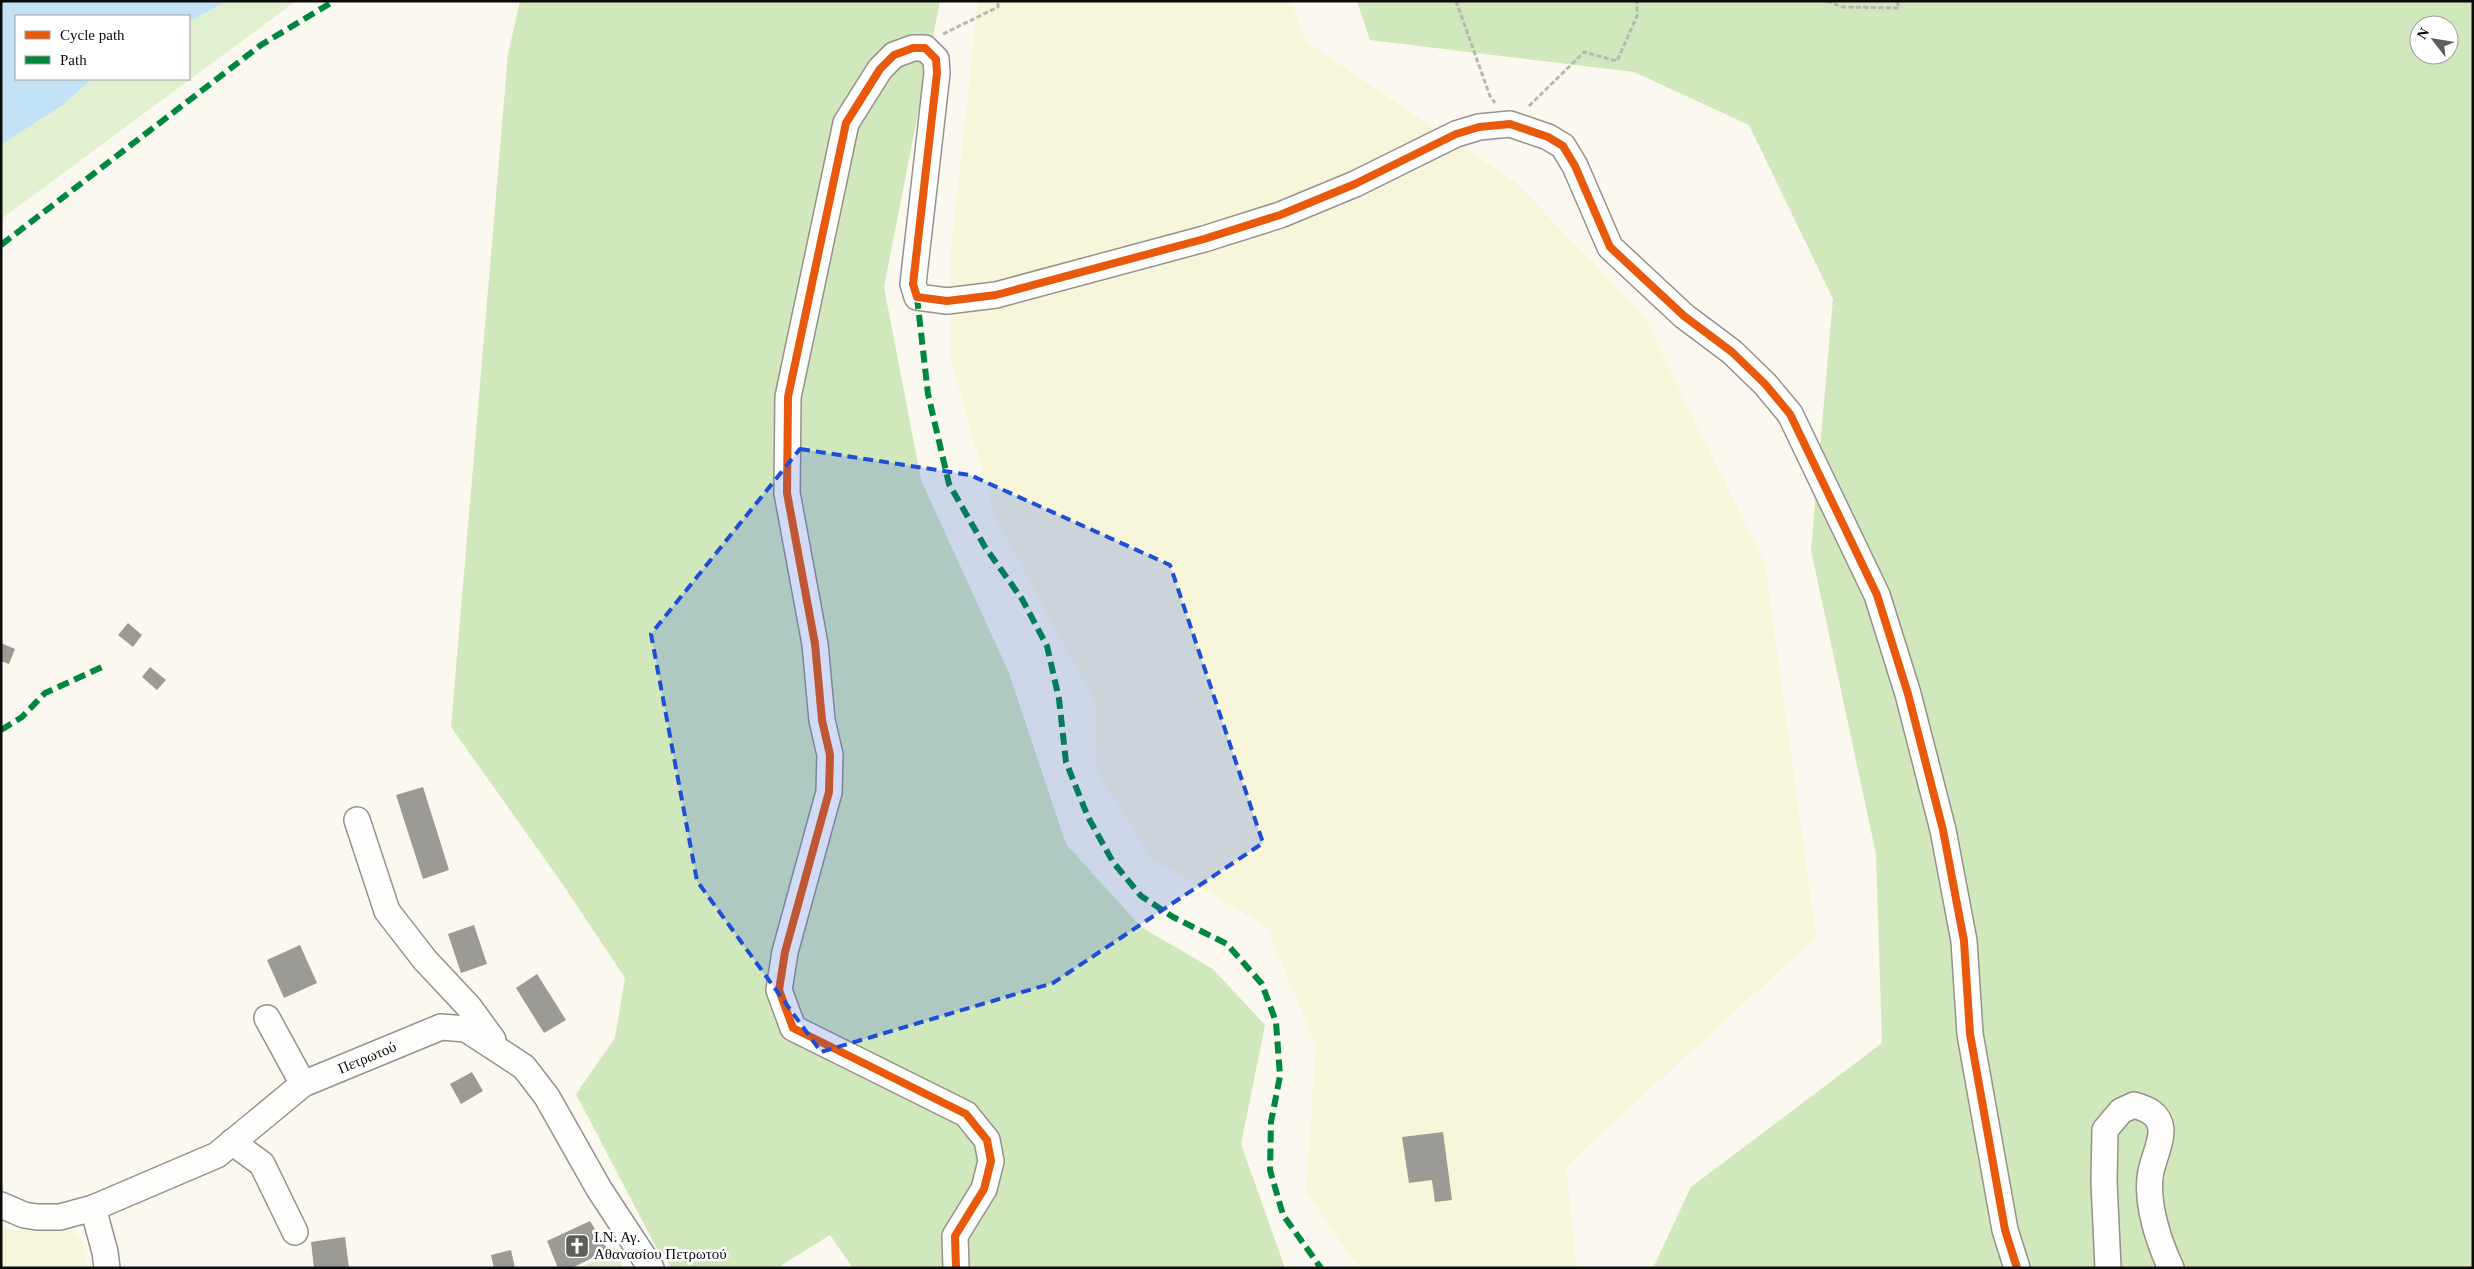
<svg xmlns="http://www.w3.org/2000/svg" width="2474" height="1269" font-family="Georgia,serif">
<rect width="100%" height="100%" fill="#faf8ef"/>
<g fill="#f7f6da">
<path d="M978,1H1291L1306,42L1516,183L1643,315L1765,564L1816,937L1566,1166L1576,1268H1359L1306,1192L1316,1046L1267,927L1150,857L1097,771L1095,703L996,519L951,359V250Z"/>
<path d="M53,1225L71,1231L83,1240L86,1268H1V1226L17,1231Z"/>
</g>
<path fill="#e1f0ce" d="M227,1H296L1,219V145L63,105L92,79H189V22Z"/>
<g fill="#d1e8bc" fill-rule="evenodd">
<path d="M520,1H940L884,287L921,480L1009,673L1066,844L1141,927L1213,969L1265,1025L1241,1144L1285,1268H853L830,1235L777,1268H672L656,1247L576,1094L615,1038L625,978L559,879L451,727L508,54Z"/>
<path d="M1357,1H2473V1268H1653L1691,1187L1882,1043L1876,854L1811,550L1833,299L1749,125L1634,72L1370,40ZM2419,25H2449V55H2419Z"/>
</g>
<path fill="#e4ebd2" d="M615,1247L623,1268H580Z"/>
<path fill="#c4e2f5" d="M1,1H227L189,22V16H16V79H92L63,105L1,145Z"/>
<g fill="#9c9a95">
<path d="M128,623L142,635L133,647L118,635Z"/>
<path d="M1,643L15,649L9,664L1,661Z"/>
<path d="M150,667L166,680L157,690L142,677Z"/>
<path d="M423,787L449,870L423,879L396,795Z"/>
<path d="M474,925L487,964L461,973L448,934Z"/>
<path d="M300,945L317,983L284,998L267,960Z"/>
<path d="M537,974L566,1020L544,1033L516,988Z"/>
<path d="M472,1072L483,1091L461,1104L450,1084Z"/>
<path d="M1443,1132L1452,1200L1435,1202L1432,1180L1409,1183L1402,1137Z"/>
<path d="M590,1221L608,1250L572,1268H558L547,1241Z"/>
<path d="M345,1237L349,1268H314L311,1242Z"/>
<path d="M511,1250L515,1268H494L491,1255Z"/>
</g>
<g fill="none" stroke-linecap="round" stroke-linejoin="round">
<defs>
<g id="minor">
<path d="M357,820L387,911L425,960L469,1007L493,1040"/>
<path d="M267,1018L303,1084"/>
<path d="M232,1142L262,1164L295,1232"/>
<path id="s1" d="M1,1205L24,1215L37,1217H60L93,1208L217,1155L303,1084L441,1027L466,1029L524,1067L547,1097L599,1189L651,1268"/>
<path d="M93,1208L105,1252L107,1268"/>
<path d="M956,1268L955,1236L984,1189L991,1161L987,1140L966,1114L793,1028L779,990L785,952L829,792L830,755L822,720L815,644L787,493L788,397L846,123L880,69L894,55L913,48H925L936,59L937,73L913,284L917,297L947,301L996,295L1204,239L1280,215L1355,184L1456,134L1479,127L1510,124L1548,137L1563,146L1575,166L1610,247L1684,316L1732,352L1765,384L1790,414L1877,595L1908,694L1943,830L1964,941L1970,1034L2005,1230L2017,1268"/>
<path d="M2108,1268L2104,1182L2105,1130L2121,1111L2134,1105C2147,1109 2159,1113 2161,1129C2162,1145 2151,1162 2150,1178C2147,1206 2159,1243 2171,1268"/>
</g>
</defs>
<use href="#minor" stroke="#93928e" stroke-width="28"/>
<g stroke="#b7b7b5" stroke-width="3" stroke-dasharray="5 2.5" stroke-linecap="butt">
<path d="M1456,1L1490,96L1495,103"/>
<path d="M1827,1L1843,7L1899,8L1897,1"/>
<path d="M943,34L998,7V1"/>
<path d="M1529,106L1584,52L1617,61L1637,16V1"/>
</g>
<use href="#minor" stroke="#fefefd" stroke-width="25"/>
<g stroke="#00873e" stroke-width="6" stroke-dasharray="12 6" stroke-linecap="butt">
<path d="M1,245L261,45L334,1"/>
<path d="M917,297L928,394L949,484L985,547L1022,599L1047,646L1059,699L1066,762L1088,817L1113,862L1141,896L1173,917L1227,944L1262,984L1276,1022L1280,1076L1271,1122L1270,1170L1283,1215L1321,1268"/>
<path d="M1,730L22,717L45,693L102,667"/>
</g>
<defs>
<path id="cycleway" d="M956,1268L955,1236L984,1189L991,1161L987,1140L966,1114L793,1028L779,990L785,952L829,792L830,755L822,720L815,644L787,493L788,397L846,123L880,69L894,55L913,48H925L936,59L937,73L913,284L917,297L947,301L996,295L1204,239L1280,215L1355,184L1456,134L1479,127L1510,124L1548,137L1563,146L1575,166L1610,247L1684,316L1732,352L1765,384L1790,414L1877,595L1908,694L1943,830L1964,941L1970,1034L2005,1230L2017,1268"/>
</defs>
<use href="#cycleway" stroke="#fff" stroke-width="11"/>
<use href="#cycleway" stroke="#e8590c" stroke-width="8"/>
</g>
<path fill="#1d4ed8" fill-opacity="0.2" stroke="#1d4ed8" stroke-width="4" stroke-dasharray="10 6" stroke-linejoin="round" d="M800,449L970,475L1170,565L1263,843L1053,983L821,1052L697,881L651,634Z"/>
<defs>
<symbol id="church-square" viewBox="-11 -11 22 22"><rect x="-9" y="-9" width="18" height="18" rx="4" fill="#5f5e5b" stroke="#fff"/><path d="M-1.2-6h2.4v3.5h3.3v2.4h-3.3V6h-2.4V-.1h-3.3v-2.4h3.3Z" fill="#fff"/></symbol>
</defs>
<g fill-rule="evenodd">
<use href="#church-square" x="563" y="1232" width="28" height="28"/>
</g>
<g text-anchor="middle" stroke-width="5" stroke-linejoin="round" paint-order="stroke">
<g font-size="15" fill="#0b0b0b" stroke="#fff">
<text dy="5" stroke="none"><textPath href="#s1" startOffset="411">Πετρωτού</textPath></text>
</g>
<g font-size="15" fill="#0b0b0b" stroke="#fff" text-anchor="start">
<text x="594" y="1242">Ι.Ν. Αγ.<tspan x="594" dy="17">Αθανασίου Πετρωτού</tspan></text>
</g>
</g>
<rect width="2474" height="1269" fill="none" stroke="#0b0b0b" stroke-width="5"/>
<rect x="15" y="15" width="175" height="65" fill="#ffffff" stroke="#9d9d9d"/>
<rect x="25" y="31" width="25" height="8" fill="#e8590c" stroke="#9d9d9d"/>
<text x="60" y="40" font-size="15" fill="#0b0b0b">Cycle path</text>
<rect x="25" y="56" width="25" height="8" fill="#00873e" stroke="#9d9d9d"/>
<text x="60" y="65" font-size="15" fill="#0b0b0b">Path</text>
<g transform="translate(2434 40) rotate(301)"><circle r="24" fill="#ffffff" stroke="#9d9d9d"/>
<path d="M0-4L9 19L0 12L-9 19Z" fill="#5f5e5b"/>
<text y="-8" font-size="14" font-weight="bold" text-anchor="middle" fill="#0b0b0b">N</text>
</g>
</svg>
